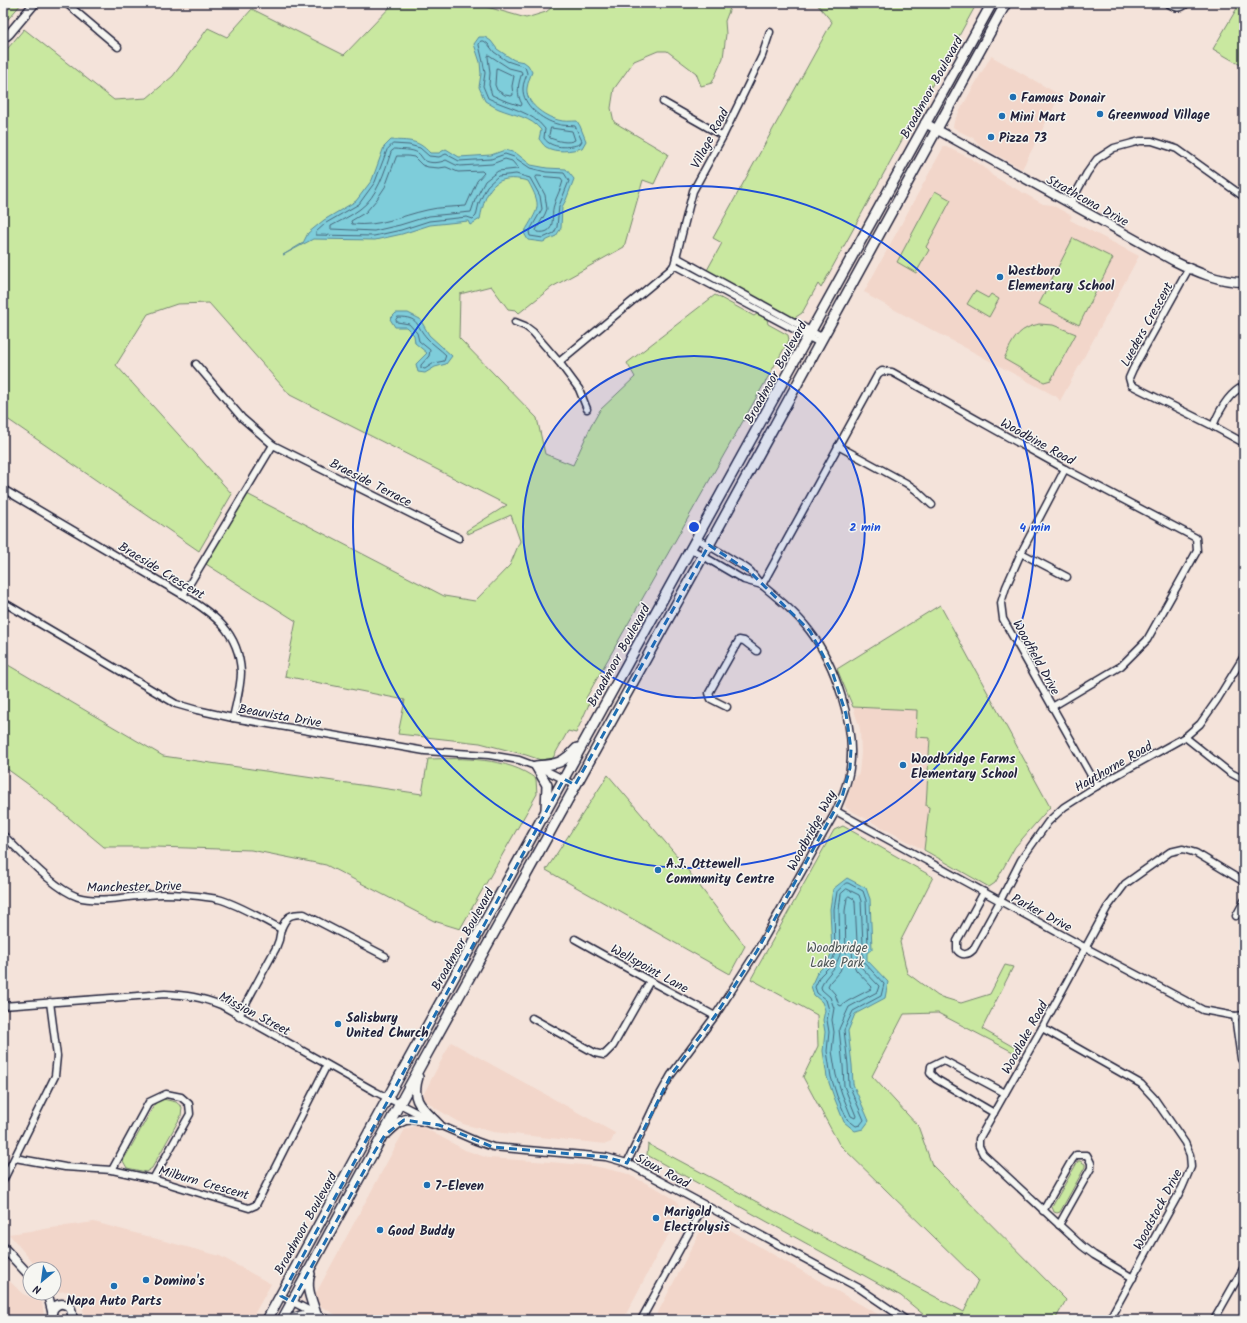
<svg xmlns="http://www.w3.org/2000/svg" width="1247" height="1323" font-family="Kalam,sans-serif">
<rect width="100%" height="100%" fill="#f4e3da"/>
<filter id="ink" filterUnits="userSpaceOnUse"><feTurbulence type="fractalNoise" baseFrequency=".025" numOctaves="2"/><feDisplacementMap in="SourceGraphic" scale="8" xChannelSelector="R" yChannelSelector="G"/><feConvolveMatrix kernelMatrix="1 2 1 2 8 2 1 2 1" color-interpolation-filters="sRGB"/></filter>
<g filter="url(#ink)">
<g fill="#f2d6ca">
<path d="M991,56L1060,95L1022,169L982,147L973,138L959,131L953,127L954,121Z"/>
<path d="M944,146L970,158L984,167L993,176L1043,204L1052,205L1072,216L1070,220L1139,256L1060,401L1057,397L869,296L870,295L864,292Z"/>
<path d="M853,707L918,710L930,738L926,806L930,807L924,850L846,808L845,805L853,779L859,773L861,753L860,729Z"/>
<path d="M451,1042L615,1133L611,1142L606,1144L493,1132L463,1124L435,1108L422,1097Z"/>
<path d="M419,1125L465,1150L488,1158L550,1162L594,1166L625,1173L658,1189L677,1201L681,1213L658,1253L623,1320H345L320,1306L315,1295L405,1129Z"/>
<path d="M713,1220L879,1315L886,1320H654L703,1226Z"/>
<path d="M94,1222L220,1256L271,1284L251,1320H85L82,1304L68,1291L58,1292L54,1287V1269H38L9,1234Z"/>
<path d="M3,1275L23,1294L42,1302L44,1315L43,1320H3Z"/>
</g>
<g fill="#c9e8a0" stroke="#76856e">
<path d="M3,3H22L3,25Z"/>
<path d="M394,3H473L526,18L546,12L557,3H732L725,21L726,34L723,58L712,83L701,86L696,73L667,51H658L634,61L614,89L611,108L614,122L668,154L654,184L643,180L624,247L552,287L519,313L516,310L508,309L491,286L460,294L459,338L537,418L545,454L573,465L591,426L600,410L635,377L627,363L715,295L754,316L757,314L767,319L768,324L788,335L789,340L586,698L590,702L576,733L568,731L550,763L526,755L480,743L398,734L405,700L285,676L296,621L206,564L247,494L444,596L475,601L510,565L520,541L511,515L468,534L466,531L507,505L290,395L209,303L177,304L148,314L116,365L232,494L199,551L3,416V54L24,29L114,100L147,98L173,76L208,28L227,37L252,9L344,55Z"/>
<path d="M816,3H977L821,288L818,284L802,313L793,319L706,272L722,243L713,238L832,22Z"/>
<path d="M1240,3H1244V67L1213,49Z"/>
<path d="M935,191L951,200L926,247L929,250L916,273L897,262Z"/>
<path d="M1073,238L1113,258L1079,325L1039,304Z"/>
<path d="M975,291L988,298L991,294L999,299L989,317L967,304Z"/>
<path d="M1039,324L1053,325L1076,334L1051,380L1044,382L1004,359C1009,348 1015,333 1027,328C1030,326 1036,325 1039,324Z"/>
<path d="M940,605L1050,807L1015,847L995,883L989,887L924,850L929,807L926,806L930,738L916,737L917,710L853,707L837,669Z"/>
<path d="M3,662L163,756L422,794L428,759C462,758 508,757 536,779L537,794L460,929L434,921L326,865L251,850L156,847H104L32,787L3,766Z"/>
<path d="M608,775L677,856L745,946L730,974L546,870Z"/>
<path d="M843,826L933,877L900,942L907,973L938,996L961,1003L990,994L1005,965L1013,967L982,1029L1017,1049L1015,1053L938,1013L904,1014L872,1076L918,1126L932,1165L1066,1300L1055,1320H930L901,1296L647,1155L648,1144L964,1312L978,1280L839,1144L803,1077L818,1046L817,1015L751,979L834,830Z"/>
<path d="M163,1099L176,1102L182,1107L181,1116L152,1168L146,1172L127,1168L123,1161L156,1102Z"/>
<path d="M1078,1161H1080L1085,1164V1167L1060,1212L1057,1213L1054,1212L1052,1207Z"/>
</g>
<g fill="#7ecdda" stroke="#59899a">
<path d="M479,37H485L491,41L497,49L509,57L514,60L524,62L528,65L532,72C530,77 528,82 527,88C525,103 544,116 558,120C564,122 571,121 577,121L580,126L586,141L582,148C571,151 556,153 546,147C543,145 541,141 539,139L541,130C531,117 514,115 499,109C494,107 490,104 485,101L479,87L481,74L480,62L474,44Z"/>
<path d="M391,140C409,141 417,139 430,153H439L446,149L459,157L491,155L505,150L516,153L531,165L547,168L566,169L574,179L566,200L562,207L561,228L556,236L543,242L528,240L524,233C538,208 543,208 528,181C494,172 486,189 480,219L470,225L468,221L430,225L402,234L375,240L313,239L283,255L303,243L308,233L324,220L356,201L372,180L384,147Z"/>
<path d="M396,313H408L420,319L429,335L452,356L446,364L435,367L425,373L418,372L416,364L427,353L415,343L414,335L406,327H395L390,319Z"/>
<path d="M847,878L866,888L870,899L872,949L867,953V960L888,982L885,998L855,1014L848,1031L852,1065L853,1084L869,1121L863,1129L855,1131L844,1122L834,1097L827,1077L823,1051L825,1032L823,1020L825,1010L822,1002L814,995L811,986L817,973L827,963L832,952L830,909L833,889Z"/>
</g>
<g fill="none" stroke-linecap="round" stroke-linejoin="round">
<g stroke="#47667b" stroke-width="1">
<path d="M481,41H484L488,44L494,52L507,61L525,67L527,73C526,78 523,83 523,88C522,105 542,120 557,124C562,126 569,125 575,126L582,141L580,144C569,148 551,149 544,138L545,129C532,111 507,108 488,98L483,86L485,73L483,62L479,45Z"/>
<path d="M489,55L509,68L521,71L522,73C518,84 516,94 522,104L521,106L503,100L492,95L489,85L490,73L488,57Z"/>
<path d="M497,68L514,76L512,86L513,95L511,96L505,95L497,90L495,85L496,70Z"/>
<path d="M551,128L572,131L575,140C568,144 558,141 550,138L549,136Z"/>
<path d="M393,144L409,145L420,148L429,156L439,157L446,154L459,161L491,159L505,154L514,157L530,168L546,172L564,173L569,181L559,206L557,227L554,233L543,238L530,236L529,232L542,209L540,196L530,178L516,174L498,176L487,186L479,203L476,216L473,219L467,217L429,221L401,230L374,236L316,235V232L326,223L359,204L375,182L387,150Z"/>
<path d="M395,149C402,150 412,149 418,153C420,154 422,158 424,160C430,164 440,163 446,160L456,165L460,166L492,164L505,159L512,161L518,168L517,169L498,171L485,181L475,200L471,212L429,216L400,225L374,231L331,229V226C340,221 351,216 360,209C377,197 385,171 391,152Z"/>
<path d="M397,156H408L414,157L422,165L428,167L439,168L446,167L458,172L482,171L484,173L477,181L466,206C453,207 439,207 427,210C400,216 380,227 352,224L351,221L366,212L377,199L385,187Z"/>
<path d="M537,176L561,178L563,181C561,189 556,197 554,205C550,216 558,235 537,232L536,230L545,214L547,209L545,195L536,178Z"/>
<path d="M398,317C420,317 415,325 427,338C432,344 440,349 446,355L444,361L434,363L425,369L421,368V365L429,356L430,350L419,341L417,333L409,324L397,322L396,320Z"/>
<path d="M846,883H848L863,891L866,900L868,946L863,952V961L884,984L881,996L853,1011L844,1030L848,1065L849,1085L864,1120L860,1125L856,1126L847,1119L837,1096L831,1077L827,1051L829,1032L827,1020L829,1010L826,1000L817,993L815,987L820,976L830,966L835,953L834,909L837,892Z"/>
<path d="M847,889L859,895L861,901L863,944L858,952V962L860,966L879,986L877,992L849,1007L839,1029L843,1066L844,1086L856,1116L855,1118L851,1116L842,1094L836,1075L832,1051L834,1032L832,1020L834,1008L830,997L822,990L821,987L825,979L834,968L840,955L839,910L841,894Z"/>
<path d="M849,896L854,899L855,902L857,942L852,950L853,963L856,970L872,987L871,989L848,1001L841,1006L839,1005L835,994L828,986L830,982L840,971L846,955L845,911L847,898Z"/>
</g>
<defs>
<g id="minor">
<path d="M66,3L118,47"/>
<path d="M1167,3C1174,7 1180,11 1187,3"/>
<path d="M663,102L723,136"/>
<path d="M1070,204L1087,173L1097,159L1114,148L1140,141H1152L1177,149L1244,197"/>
<path d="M676,257L823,338"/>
<path d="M674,265L820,343"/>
<path d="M1189,268L1133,369L1129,378L1131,385L1213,426L1244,443"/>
<path d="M515,322L525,326L533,332L559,362L579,389L587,409"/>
<path d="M559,362L671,269L674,265L693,191L723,136L762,56L770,32"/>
<path d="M196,364L242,418L273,445L459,538"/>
<path d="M1213,426C1219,411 1228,393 1244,386"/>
<path d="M838,446L906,483L916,490L932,505"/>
<path d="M1065,469L1021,553L1006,587L1001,603L1003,619L1097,786"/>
<path d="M3,489L183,595C214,614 239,632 241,672C241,687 236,703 233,718"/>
<path d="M691,549L744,580L762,585"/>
<path d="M1021,553L1067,577"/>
<path d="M762,585L878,374L882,371L892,372L1065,469L1196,538L1197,551L1147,640L1121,666L1052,707"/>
<path d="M183,595L273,445"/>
<path d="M3,602L176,704L197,710L233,718L425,751L489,755L519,760L543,769L575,785"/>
<path d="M727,707L711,699L709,693L739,640L744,641L757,651"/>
<path d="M1185,737L1229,772L1244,780"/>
<path d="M836,811L1086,948L1203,1010L1235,1016L1244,1015"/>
<path d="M3,835C22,853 54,889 78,897C101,904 138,894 163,894C177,894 204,896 218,899C238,904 262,919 281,929L279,940L276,948L239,1016"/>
<path d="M984,892L957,941V950C962,956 968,955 973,950L1000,901L1021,860L1048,822L1064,807L1097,786L1185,737L1200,724L1217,700L1244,656"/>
<path d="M1236,916L1244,901"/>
<path d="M281,929C287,916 289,914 304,914L385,956"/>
<path d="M575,939L650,981L715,1016"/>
<path d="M3,1006L165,994C187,995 200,997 221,1005L376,1092L429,1119"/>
<path d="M1235,1016L1241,1059L1244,1064"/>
<path d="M532,1018L595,1053L604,1055L613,1046L650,981"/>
<path d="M1042,1028L1141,1084L1154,1098L1185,1143L1190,1155L1191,1167L1182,1188L1109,1320"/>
<path d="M994,1113L936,1079L930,1073L931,1066L943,1060L1005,1093"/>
<path d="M437,1124L476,1141L493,1147L606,1157L627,1163L859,1288L906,1320"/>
<path d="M15,1158L65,1167L112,1170L153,1179L249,1208L256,1205L327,1065"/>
<path d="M627,1163L657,1100L671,1075L715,1016L757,951L836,811C842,797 848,783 850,768C856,727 835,663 809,630C796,613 780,600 763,586C758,582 755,577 751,572C747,568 741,565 736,562C723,554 710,546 697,539"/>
<path d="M112,1170L149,1102L166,1094L181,1097L189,1104L190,1114L153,1179"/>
<path d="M3,1181L55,1076L57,1056L50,1002"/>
<path d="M1043,1211L1072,1160L1076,1155H1087L1091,1163V1168L1059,1225"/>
<path d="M1133,1278L1094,1255L1082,1246L983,1154L979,1146V1139L1042,1028L1107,908L1125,884L1170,852L1183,849L1196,853L1244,882"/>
<path d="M281,1296L328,1320"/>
<path d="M641,1320L704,1205"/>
<path d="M1214,1320L1244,1267"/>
</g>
<g id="tertiary">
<path d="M3,39L9,34L35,3"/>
<path d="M925,123L1174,261C1196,272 1219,282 1244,282"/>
<path d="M3,1247L30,1276"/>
<path d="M44,1293L49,1299L52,1311"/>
<path d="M54,1320C47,1307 62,1298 71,1309L73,1320"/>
</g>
<g id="secondary">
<path d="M546,810L547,785L536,766C557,764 562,764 577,748"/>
<path d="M418,1077C410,1102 423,1108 439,1125"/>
<path d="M387,1133C391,1129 395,1125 400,1122C410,1115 428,1122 439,1125"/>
<path d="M267,1320L393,1088L992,3"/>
<path d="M282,1320L422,1063L709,545L1006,3"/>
<path d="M289,1320L301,1316L316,1314C312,1301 305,1287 310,1274"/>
</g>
</defs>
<use href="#minor" stroke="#22223b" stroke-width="9"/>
<use href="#tertiary" stroke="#22223b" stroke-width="11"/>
<use href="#secondary" stroke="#22223b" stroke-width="12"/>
<use href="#minor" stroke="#f6f6f2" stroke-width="6"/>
<use href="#tertiary" stroke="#f6f6f2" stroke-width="8"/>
<use href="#secondary" stroke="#f6f6f2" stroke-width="9"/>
</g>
</g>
<path fill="none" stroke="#1f6fb2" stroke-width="3" stroke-dasharray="8 5" stroke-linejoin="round" d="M709,545L750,572L810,631L833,674L846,714L851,749L850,768L842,797L757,951L715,1016L671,1075L627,1163L606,1157L493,1147L439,1125L404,1120L385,1135L375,1151L292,1302L281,1296L564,779L575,785Z"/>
<circle cx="694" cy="527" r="171" fill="#1d4ed8" fill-opacity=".12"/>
<g fill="none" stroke="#1d4ed8" stroke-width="2">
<circle cx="694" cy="527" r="171"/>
<circle cx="694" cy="527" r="341"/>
</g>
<g fill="#1f6fb2" stroke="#f6f6f2" stroke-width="1.5">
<circle cx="1013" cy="97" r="4"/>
<circle cx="1100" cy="114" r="4"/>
<circle cx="1002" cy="116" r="4"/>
<circle cx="991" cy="137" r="4"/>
<circle cx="1000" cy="277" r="4"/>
<circle cx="903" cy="765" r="4"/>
<circle cx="658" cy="870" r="4"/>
<circle cx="338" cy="1024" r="4"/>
<circle cx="427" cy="1185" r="4"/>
<circle cx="656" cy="1218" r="4"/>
<circle cx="380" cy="1230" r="4"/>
<circle cx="146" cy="1280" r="4"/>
<circle cx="114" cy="1286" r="4"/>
</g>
<g text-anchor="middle" stroke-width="3" stroke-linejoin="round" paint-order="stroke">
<g font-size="13" fill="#22223b" stroke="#f6f6f2">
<text transform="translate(931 87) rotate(-61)" y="5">Broadmoor Boulevard</text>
<text transform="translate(709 138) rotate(-62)" y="5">Village Road</text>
<text transform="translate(1088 200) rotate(29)" y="5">Strathcona Drive</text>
<text transform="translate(1146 324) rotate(-61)" y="5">Lueders Crescent</text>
<text transform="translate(775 372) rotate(-61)" y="5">Broadmoor Boulevard</text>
<text transform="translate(1038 441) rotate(29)" y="5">Woodbine Road</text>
<text transform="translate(371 482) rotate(27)" y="5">Braeside Terrace</text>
<text transform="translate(162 570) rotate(31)" y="5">Braeside Crescent</text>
<text transform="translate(618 655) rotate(-61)" y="5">Broadmoor Boulevard</text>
<text transform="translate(1037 657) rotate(61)" y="5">Woodfield Drive</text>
<text transform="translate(280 715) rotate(10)" y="5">Beauvista Drive</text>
<text transform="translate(1113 766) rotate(-30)" y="5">Haythorne Road</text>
<text transform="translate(811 830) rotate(-62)" y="5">Woodbridge Way</text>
<text transform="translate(134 886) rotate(-1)" y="5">Manchester Drive</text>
<text transform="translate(1042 912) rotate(28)" y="5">Parker Drive</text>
<text transform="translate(462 939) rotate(-61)" y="5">Broadmoor Boulevard</text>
<text transform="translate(650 968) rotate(29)" y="5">Wellspoint Lane</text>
<text transform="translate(255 1013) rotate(28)" y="5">Mission Street</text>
<text transform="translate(1024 1037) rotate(-61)" y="5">Woodlake Road</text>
<text transform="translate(663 1170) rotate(28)" y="5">Sioux Road</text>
<text transform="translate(204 1182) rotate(16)" y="5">Milburn Crescent</text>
<text transform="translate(1157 1209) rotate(-62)" y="5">Woodstock Drive</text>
<text transform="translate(305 1223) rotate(-61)" y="5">Broadmoor Boulevard</text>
</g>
<g font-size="13" font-weight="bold" fill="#22223b" stroke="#f6f6f2" text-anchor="start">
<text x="1021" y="102">Famous Donair</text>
<text x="1108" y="119">Greenwood Village</text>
<text x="1010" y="121">Mini Mart</text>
<text x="999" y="142">Pizza 73</text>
<text x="1008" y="275">Westboro<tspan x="1008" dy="15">Elementary School</tspan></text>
<text x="911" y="763">Woodbridge Farms<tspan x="911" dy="15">Elementary School</tspan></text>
<text x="666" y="868">A.J. Ottewell<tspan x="666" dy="15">Community Centre</tspan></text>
<text x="346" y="1022">Salisbury<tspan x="346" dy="15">United Church</tspan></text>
<text x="435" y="1190">7-Eleven</text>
<text x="664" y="1216">Marigold<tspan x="664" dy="15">Electrolysis</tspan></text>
<text x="388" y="1235">Good Buddy</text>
<text x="154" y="1285">Domino's</text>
<text x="114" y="1305" text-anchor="middle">Napa Auto Parts</text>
</g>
<g font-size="13" fill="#4c5454" stroke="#f6f6f2">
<text x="837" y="952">Woodbridge<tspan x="837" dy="15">Lake Park</tspan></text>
</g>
</g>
<circle cx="694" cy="527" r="6" fill="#1d4ed8" stroke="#f6f6f2" stroke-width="2"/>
<g font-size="12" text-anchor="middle" font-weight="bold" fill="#1d4ed8" stroke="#f6f6f2" stroke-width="3" stroke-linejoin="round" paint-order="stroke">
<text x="865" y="531">2 min</text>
<text x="1035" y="531">4 min</text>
</g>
<rect width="1247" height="1323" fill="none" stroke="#f6f6f2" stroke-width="16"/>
<rect x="8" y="8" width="1231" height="1307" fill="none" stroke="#22223b" stroke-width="1.5" filter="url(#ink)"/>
<g transform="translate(42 1281) rotate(209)"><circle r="19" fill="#f6f6f2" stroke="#a1a1a9"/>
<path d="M0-3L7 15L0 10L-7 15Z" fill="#1f6fb2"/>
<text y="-6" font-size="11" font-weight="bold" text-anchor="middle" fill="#22223b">N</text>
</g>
</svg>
